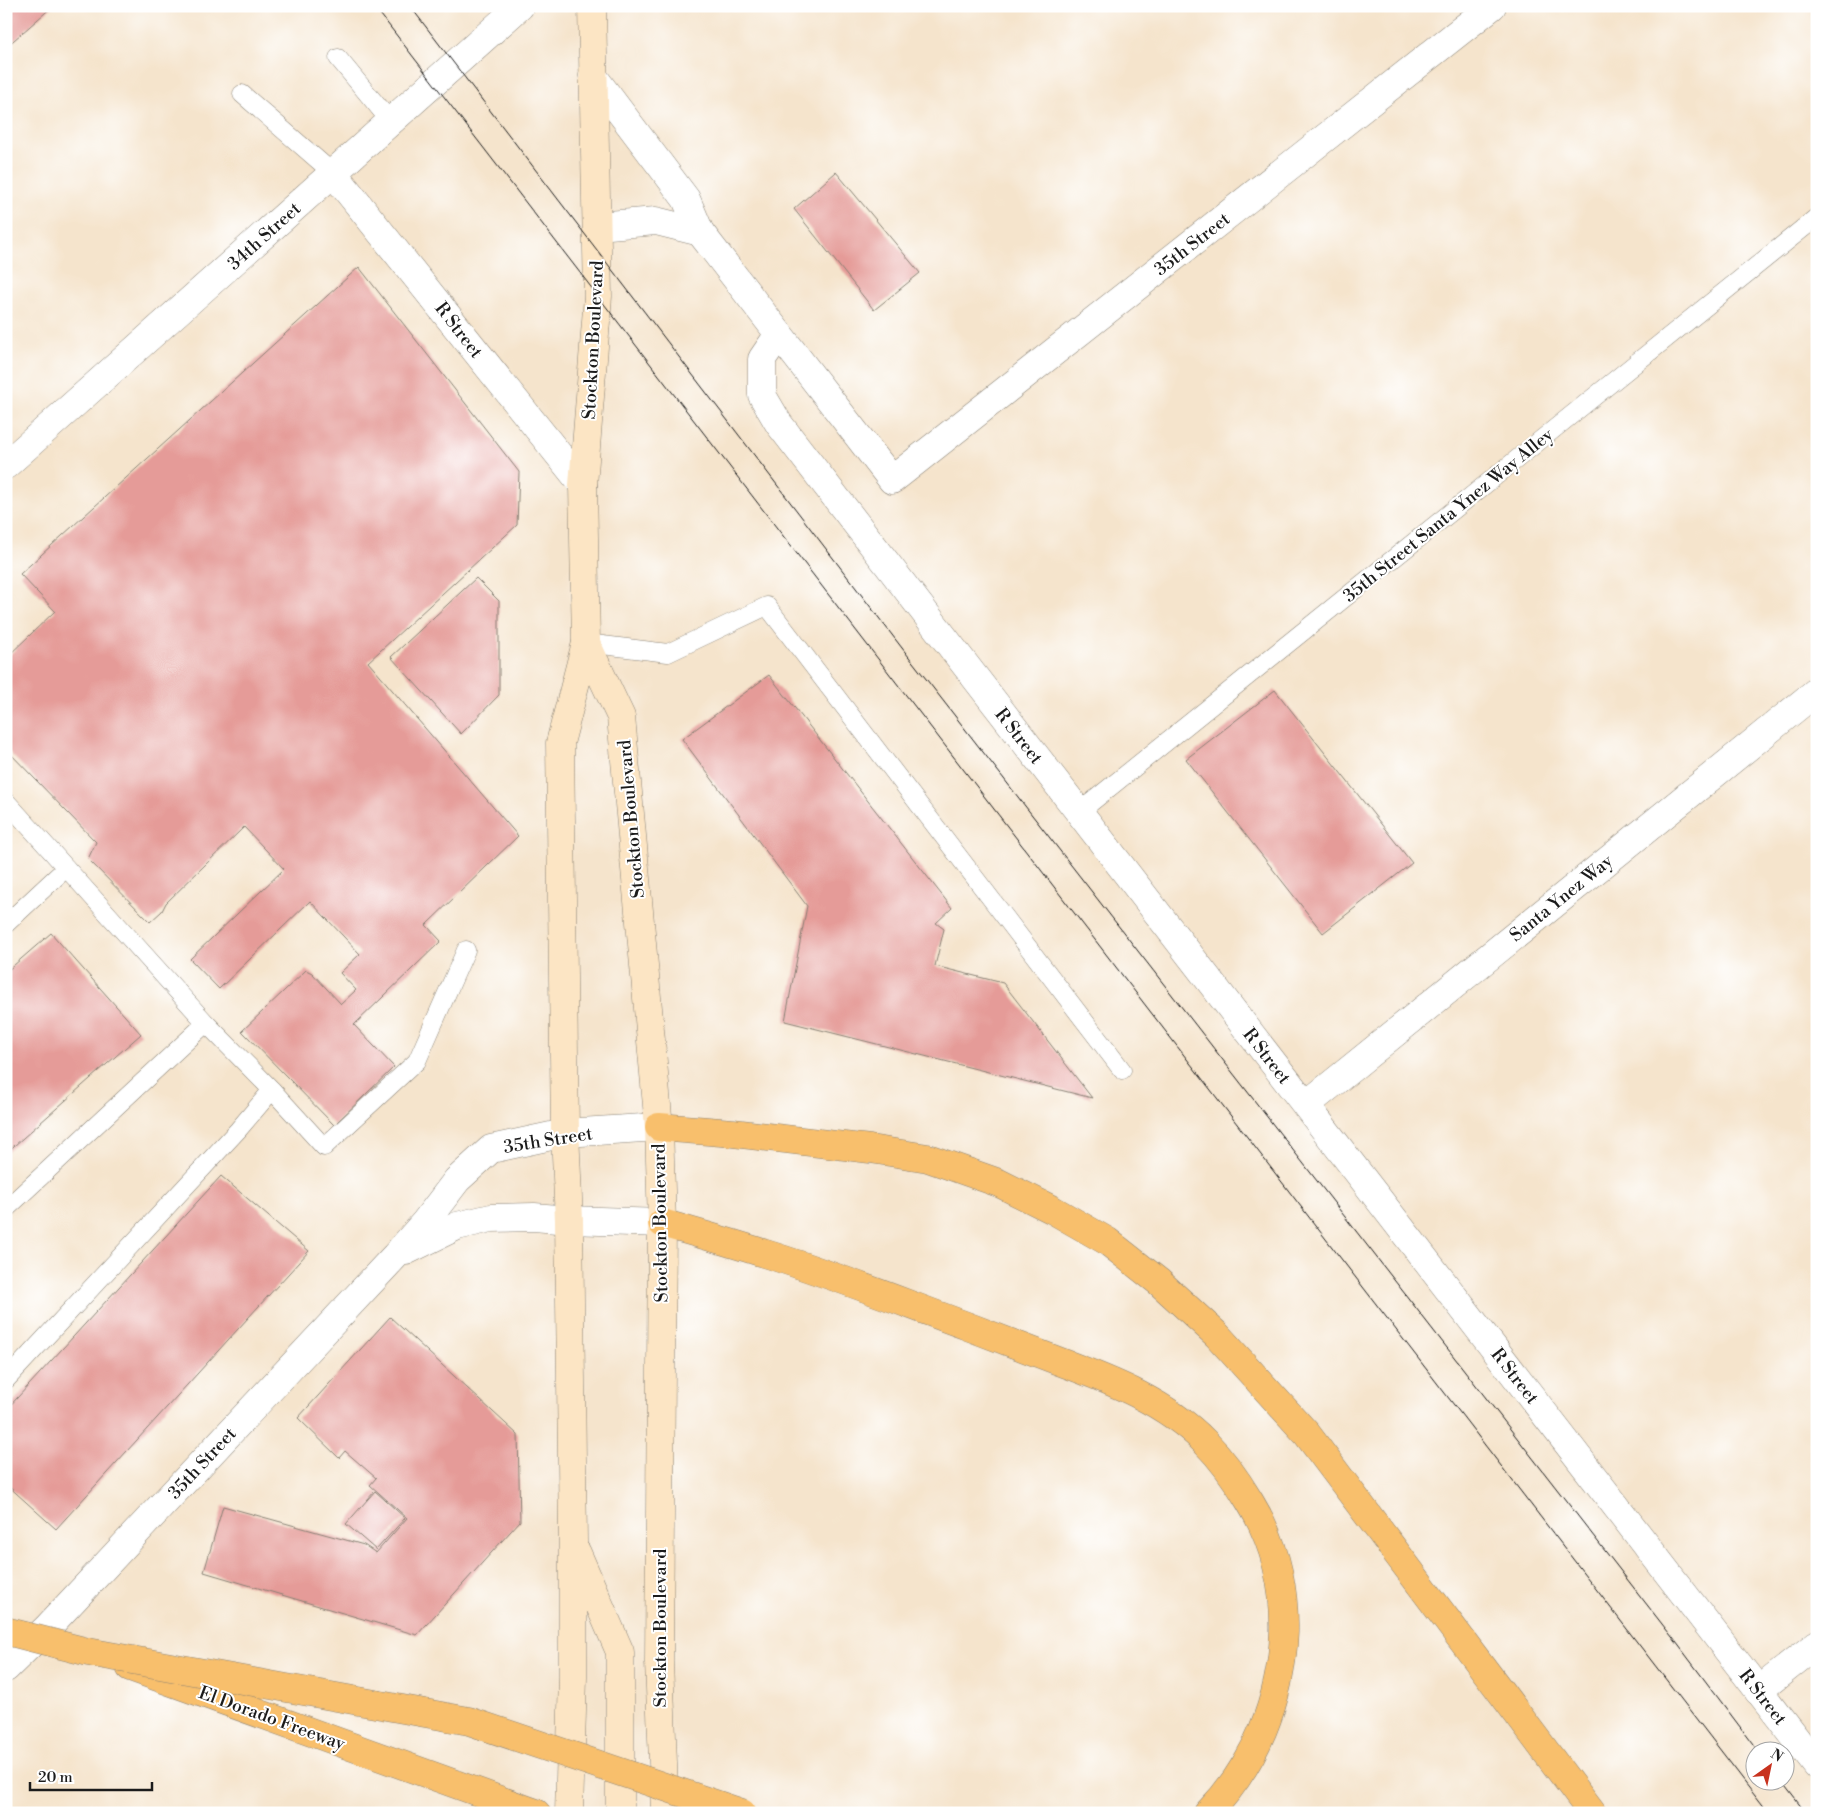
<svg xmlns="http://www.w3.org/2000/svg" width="1823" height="1819" font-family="'Libre Bodoni',serif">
<rect width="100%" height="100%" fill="#fff"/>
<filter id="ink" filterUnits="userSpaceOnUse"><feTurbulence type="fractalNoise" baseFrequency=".02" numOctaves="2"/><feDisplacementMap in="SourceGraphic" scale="10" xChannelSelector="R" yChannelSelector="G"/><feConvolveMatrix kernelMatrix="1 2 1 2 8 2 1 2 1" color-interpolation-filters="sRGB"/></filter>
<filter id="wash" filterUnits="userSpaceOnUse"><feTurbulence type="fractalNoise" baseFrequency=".0096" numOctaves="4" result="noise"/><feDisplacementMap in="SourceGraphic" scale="20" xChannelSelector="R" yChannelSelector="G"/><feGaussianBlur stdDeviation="1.12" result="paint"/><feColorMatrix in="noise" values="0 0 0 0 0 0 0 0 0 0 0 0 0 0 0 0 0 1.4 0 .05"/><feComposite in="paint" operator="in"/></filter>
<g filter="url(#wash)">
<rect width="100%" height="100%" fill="#f5e4cc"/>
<g id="blocks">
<g fill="#e59b98">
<path d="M6,6H53L6,47Z"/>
<path d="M836,172L920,273L874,310L794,209Z"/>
<path d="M359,267L519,472L517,525L368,662L518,836L426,925L441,941L354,1025L394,1067L334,1125L242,1031L306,970L312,973L341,1004L356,990L340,973L360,954L310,901L219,989L190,959L284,869L244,827L166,903L162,911L150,922L88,859L96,842L6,749V658L55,611L20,574Z"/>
<path d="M476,578L499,601V695L461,734L391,657Z"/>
<path d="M769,675L952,908L936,923L944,929L935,966L1003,983L1092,1098L785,1021L807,906L682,739Z"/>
<path d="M1275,690L1412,863L1323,933L1186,759Z"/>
<path d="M51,933L141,1034L6,1153V972Z"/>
<path d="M221,1176L309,1251L56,1529L6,1484V1410Z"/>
<path d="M390,1317L518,1435L520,1521L417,1635L204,1572L223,1506L364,1545L376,1553L407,1518L370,1485L376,1478L345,1451L339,1458L298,1418Z"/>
<path d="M375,1491L405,1518L376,1550L346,1524Z"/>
</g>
</g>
</g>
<g filter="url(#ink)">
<use href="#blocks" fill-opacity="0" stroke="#888074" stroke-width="1"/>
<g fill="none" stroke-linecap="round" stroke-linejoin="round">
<defs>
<g id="service">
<path d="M338,58L390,121"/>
<path d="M242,94L334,174"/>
<path d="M586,643L668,653L767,606L1122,1070"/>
<path d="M6,801L206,1023L6,1209"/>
<path d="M1078,813L1817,217"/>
<path d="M6,924L66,868"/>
<path d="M272,1090L324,1147L417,1061L466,950"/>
<path d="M6,1380L238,1130L272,1090L206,1023"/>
</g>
<g id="minor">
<path d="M593,76L686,199L700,232L892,480L1492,6"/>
<path d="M334,174L583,485"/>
<path d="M597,226L656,221L700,232"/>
<path d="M779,334L762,359V395L779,424L1817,1766"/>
<path d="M1306,1105L1817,691"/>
<path d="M406,1251L457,1226L491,1218L534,1217L569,1220L662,1223"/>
<path d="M6,1668L47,1628L395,1256L425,1222L457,1180L491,1149L565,1133L659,1127"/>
<path d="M1758,1691L1817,1644"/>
</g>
<path id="tertiary" d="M6,465L520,6"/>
<g id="secondary">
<path d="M586,643L621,717L659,1127L662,1223L659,1662L665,1813"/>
<path d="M577,1553L620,1652V1813"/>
<path d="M569,1813L573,1677V1542L569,1220L565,1133L560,743L586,643L583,485L598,296L592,6"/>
</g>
<g id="motorway">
<path d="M659,1127L733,1133L870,1149L928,1158L999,1183L1053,1210L1107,1241L1159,1282L1217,1335L1307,1434L1592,1813"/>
<path d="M662,1223C696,1233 730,1242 763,1253C832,1274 899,1301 967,1326C998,1338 1030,1350 1061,1362C1112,1381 1166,1402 1205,1442C1223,1460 1237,1480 1250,1502C1274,1541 1285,1586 1284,1632C1281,1700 1256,1764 1208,1813"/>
<path d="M130,1667L536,1813"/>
</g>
</defs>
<use href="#service" stroke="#888074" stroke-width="19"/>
<use href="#minor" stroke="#888074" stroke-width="29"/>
<use href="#tertiary" stroke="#888074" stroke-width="29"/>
<use href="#secondary" stroke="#888074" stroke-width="29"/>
<use href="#motorway" stroke="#888074" stroke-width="29"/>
<use href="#service" stroke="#fff" stroke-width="18"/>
<use href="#minor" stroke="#fff" stroke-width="28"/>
<use href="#tertiary" stroke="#fff" stroke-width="28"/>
<use href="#secondary" stroke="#fce5c4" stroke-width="28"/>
<use href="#motorway" stroke="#f8bf6c" stroke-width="28"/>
<g stroke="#1c1c1c" stroke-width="1">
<path d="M374,6L1769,1813"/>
<path d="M410,6L902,648L1676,1642L1759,1752"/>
<path d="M1782,1782L1806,1813"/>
</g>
<defs>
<path id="motorway-bridge" d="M6,1631L88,1652L469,1721L742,1813"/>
</defs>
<use href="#motorway-bridge" stroke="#888074" stroke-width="29" stroke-linecap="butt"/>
<use href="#motorway-bridge" stroke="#f8bf6c" stroke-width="28"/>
</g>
</g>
<g text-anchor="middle" stroke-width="4" stroke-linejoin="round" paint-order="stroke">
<g font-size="18" fill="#1c1c1c" stroke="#fff">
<text transform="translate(264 236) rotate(-42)" y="6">34th Street</text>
<text transform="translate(1192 244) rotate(-38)" y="6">35th Street</text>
<text transform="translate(459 330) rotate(52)" y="6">R Street</text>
<text transform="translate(593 340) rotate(-87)" y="6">Stockton Boulevard</text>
<text transform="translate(1448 515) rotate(-39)" y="6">35th Street Santa Ynez Way Alley</text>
<text transform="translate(1019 736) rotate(52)" y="6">R Street</text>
<text transform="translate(631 819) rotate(-95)" y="6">Stockton Boulevard</text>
<text transform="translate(1561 898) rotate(-39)" y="6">Santa Ynez Way</text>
<text transform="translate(1267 1056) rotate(52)" y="6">R Street</text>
<text transform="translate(548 1140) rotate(-9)" y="6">35th Street</text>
<text transform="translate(660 1223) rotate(-91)" y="6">Stockton Boulevard</text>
<text transform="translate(1515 1376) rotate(52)" y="6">R Street</text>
<text transform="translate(202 1463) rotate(-47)" y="6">35th Street</text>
<text transform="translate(660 1628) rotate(-90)" y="6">Stockton Boulevard</text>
<text transform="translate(1763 1697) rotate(52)" y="6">R Street</text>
<text transform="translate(272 1718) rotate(20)" y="6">El Dorado Freeway</text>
</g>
</g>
<rect width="1823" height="1819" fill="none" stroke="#fff" stroke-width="25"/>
<g transform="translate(1770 1766) rotate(33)"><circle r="24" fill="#ffffff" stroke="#a4a4a4"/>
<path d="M0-4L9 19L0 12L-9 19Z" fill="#c8321e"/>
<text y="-8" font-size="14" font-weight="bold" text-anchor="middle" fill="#1c1c1c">N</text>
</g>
<path d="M30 1782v8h122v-8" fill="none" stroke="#1c1c1c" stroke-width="2.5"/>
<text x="38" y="1782" font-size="15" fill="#1c1c1c" stroke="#ffffff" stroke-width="4" paint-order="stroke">20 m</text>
</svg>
